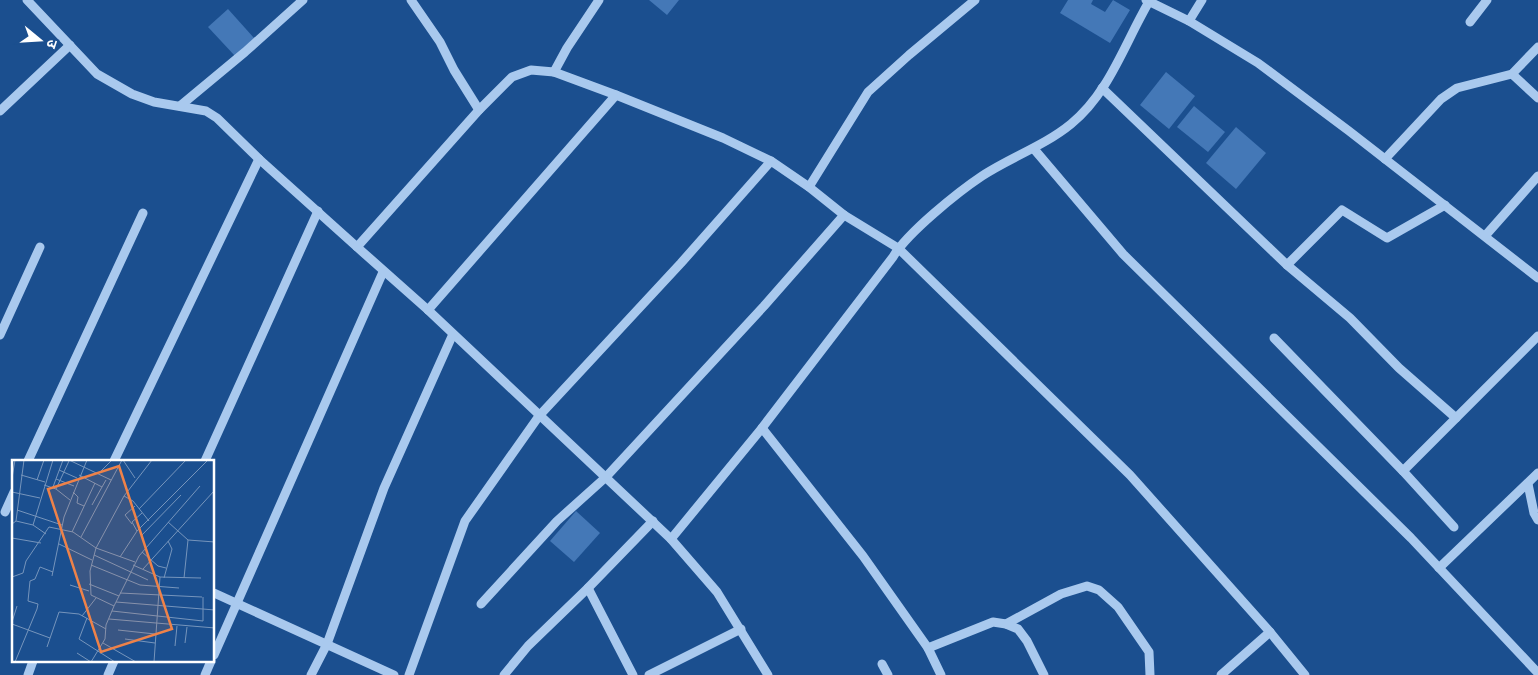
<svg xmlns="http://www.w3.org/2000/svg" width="1538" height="675" font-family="Figtree,'Noto Sans Devanagari',sans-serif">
<rect width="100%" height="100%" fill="#1b4f8f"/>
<g fill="#4478b7">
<path d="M649,0H679L667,15Z"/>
<path d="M1068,0H1093L1091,4L1105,12L1113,0L1130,10L1110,43L1060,13Z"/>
<path d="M228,9L254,38L235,56L208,27Z"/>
<path d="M1166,72L1195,96L1169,129L1140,105Z"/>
<path d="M1194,106L1225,132L1208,152L1177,127Z"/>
<path d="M1236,127L1266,153L1236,189L1206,163Z"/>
<path d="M576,511L600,533L574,562L550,541Z"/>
</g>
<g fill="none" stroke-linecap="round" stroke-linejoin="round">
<g stroke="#a9c9ee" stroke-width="9">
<path d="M27,0L97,74L132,94L154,102L206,111L217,118L259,159L357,247"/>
<path d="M411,0L440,42L454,70L479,110"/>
<path d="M1146,0L1189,21L1258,63L1349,131L1538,278"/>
<path d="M1189,21L1202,0"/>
<path d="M1470,22L1487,0"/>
<path d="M554,72L567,48L599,0"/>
<path d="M1512,74L1538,98"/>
<path d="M1102,88L1287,265L1350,318L1399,368L1456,418"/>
<path d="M180,106L245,52L303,0"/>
<path d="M0,111L70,45"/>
<path d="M1034,149L1123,254L1411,538L1538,673"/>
<path d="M1385,159L1441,99L1457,88L1512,74L1538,47"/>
<path d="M809,187L868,92L909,55L975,0"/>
<path d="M1485,236L1538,176"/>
<path d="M1287,265L1342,210L1387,238L1445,205"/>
<path d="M428,310L616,95"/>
<path d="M0,335L40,247"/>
<path d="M1274,338L1403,471"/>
<path d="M762,428L863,556L928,648L941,675"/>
<path d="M28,461L143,213"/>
<path d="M114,461L259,159"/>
<path d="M205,461L318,211"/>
<path d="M1528,484L1534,513L1538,520"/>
<path d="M5,512L14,492"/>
<path d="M1454,527L1403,471L1538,336"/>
<path d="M671,539L762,428L893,257C907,233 958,192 982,176C1011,157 1044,146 1071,124C1110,92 1125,42 1150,0"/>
<path d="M1439,568L1538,473"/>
<path d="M588,588L633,675"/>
<path d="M214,593L394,675"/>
<path d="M481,604L557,521L606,477L764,306L844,215"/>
<path d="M1006,624L1061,594L1087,586L1099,590L1118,607L1149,652L1150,675"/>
<path d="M928,648L993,622L1006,624L1018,629L1027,641L1044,675"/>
<path d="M214,655L383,272"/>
<path d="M882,664L888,675"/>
<path d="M28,675L33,661"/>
<path d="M108,675L114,661"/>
<path d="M205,675L211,661"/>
<path d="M311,675L327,644L384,488L453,334"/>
<path d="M409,675L465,521L539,416L681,263L771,161"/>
<path d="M504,675L528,646L588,588L653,521"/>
<path d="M649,675L741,629"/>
<path d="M768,675L717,592L671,539L428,310L357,247L479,110L512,77L531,70L554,72L616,95L723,138L771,161L809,187L844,215L898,248L1130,475L1270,632L1305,675"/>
<path d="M1221,675L1270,632"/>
</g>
</g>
<g transform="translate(12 460)">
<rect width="202" height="202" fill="#1b4f8f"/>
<path fill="none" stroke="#7695bc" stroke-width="1" d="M57,0L99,20M111,0L123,18M140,0L112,36L84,88L78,111L79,135L102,146L127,96L188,26M47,10L65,18M87,13L100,0M9,15L33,22M67,15L90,27L94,20M0,18L3,0M44,19L62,26M25,20L32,0M32,25L44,29L58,40M41,27L51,0M44,29L57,1M0,32L28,38M61,32L66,37L65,43L72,46M112,36L121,41L137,61M80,45L90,27M127,49L174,0M5,50L50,65M4,61L21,65L34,74M156,62L176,80L203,82M0,64L4,61L12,0M120,64L113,55L123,46M21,65L41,0M125,71L120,62L130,53M60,72L83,23M129,76L169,35M69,77L110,0M0,78L29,83M47,84L80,100M130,92L146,106L154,108M82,95L136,120M108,97L125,71L195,1M79,105L128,125L167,128M121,105L148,117L189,118M131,109L202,31M40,116L52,57L75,0M0,117L11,113L14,101L37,67L61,72L84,88L123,102M152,118L160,89L156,81M172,118L176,80M77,124L107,136M58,125L77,131M108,133L190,137M104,142L203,150M100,151L191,161V137M70,156L84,138M75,158L67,179L103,202M97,159L203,168M0,162L5,146M0,164L38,178M106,170L143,174M113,179L143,183M91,183L124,202M173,183L175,167M163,186L165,166M35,187L47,152L67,154L94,169M65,193L79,202M3,202L25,149L26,144L16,141L18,121L23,119L28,107L41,112M79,202L93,179L94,165L102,146M142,202L148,117"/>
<path fill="#ee8249" fill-opacity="0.15" stroke="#ee8249" stroke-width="2.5" d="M107,6L160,169L89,192L36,29Z"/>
<rect width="202" height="202" fill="none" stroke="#fff" stroke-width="2.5"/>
</g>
<g transform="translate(40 40) rotate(108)" stroke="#1b4f8f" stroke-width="4" paint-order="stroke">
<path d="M0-4L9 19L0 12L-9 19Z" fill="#ffffff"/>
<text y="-8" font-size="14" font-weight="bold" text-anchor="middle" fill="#ffffff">उ</text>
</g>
</svg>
